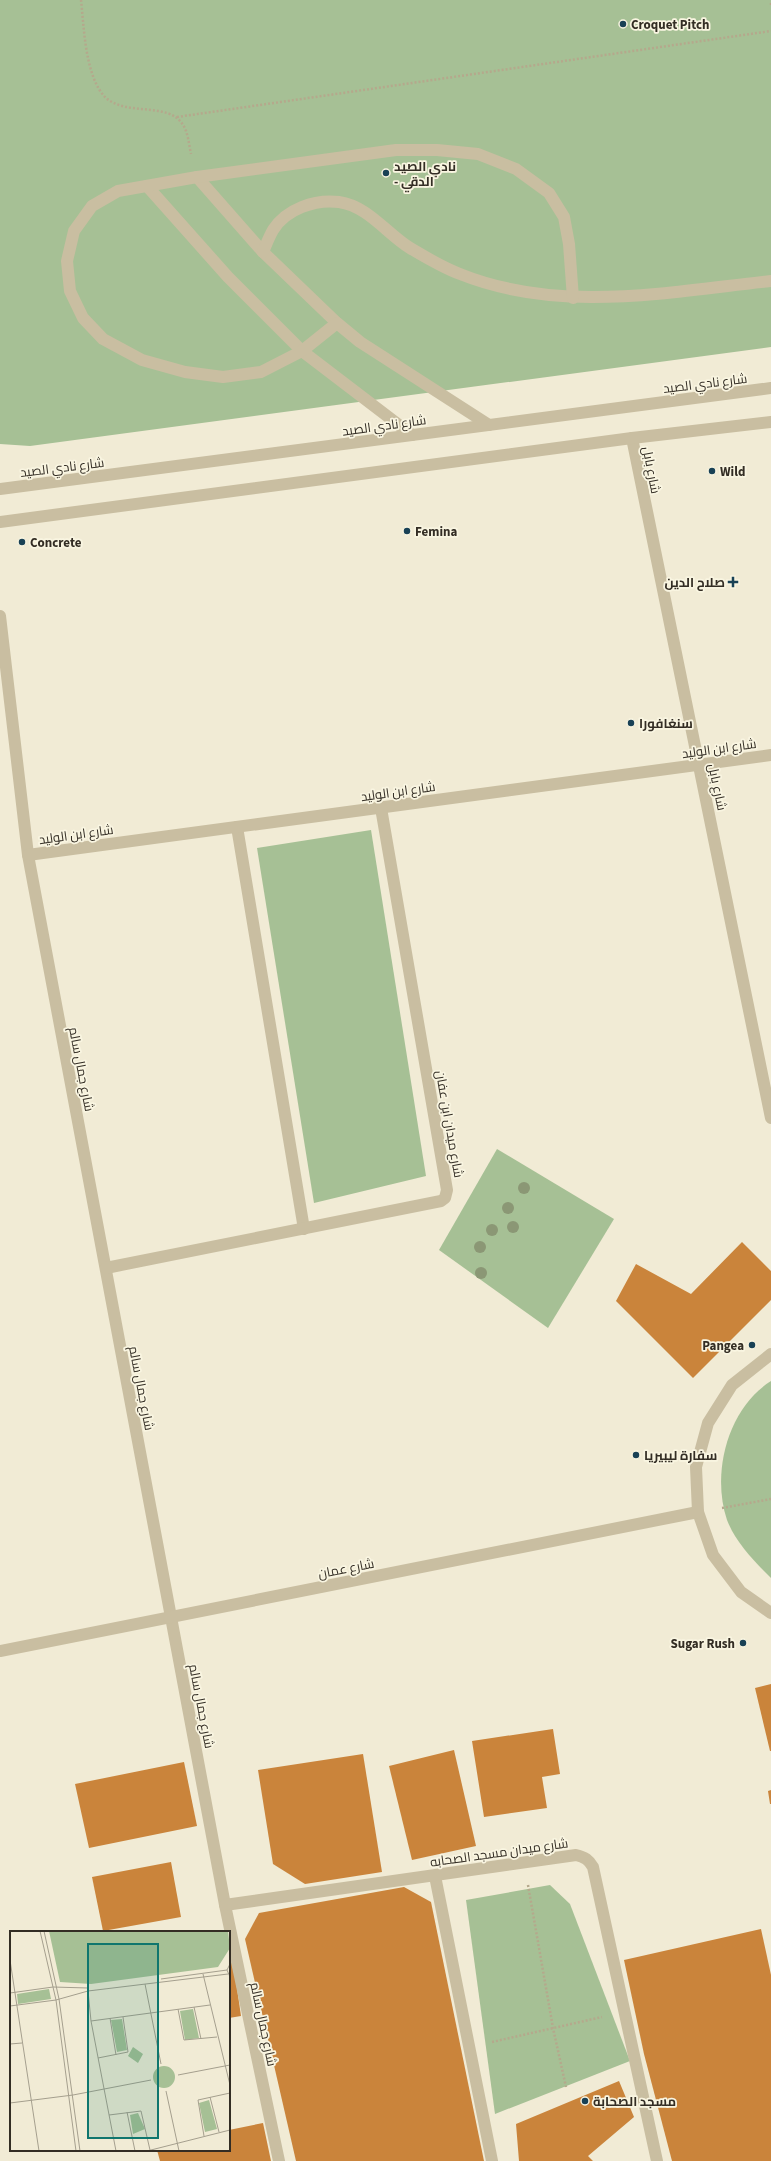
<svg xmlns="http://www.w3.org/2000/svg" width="771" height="2161" font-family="'Source Sans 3',Cairo,sans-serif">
<rect width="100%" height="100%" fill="#f1ebd5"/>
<g fill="#a6c095">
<path d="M0,0H771V347L30,446L0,444Z"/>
<path d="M371,830L426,1176L314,1203L257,848Z"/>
<path d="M497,1149L614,1219L548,1328L439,1250Z"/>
<path d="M771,1381V1578C754,1561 736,1543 727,1520C711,1472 728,1408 771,1381Z"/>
<path d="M550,1885L570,1904L630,2061L495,2114L466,1900Z"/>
</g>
<g fill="#ca843b">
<path d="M742,1242L771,1271V1300L693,1378L616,1301L636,1264L691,1294Z"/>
<path d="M771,1684V1751H770L755,1688Z"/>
<path d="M553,1729L560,1774L542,1777L547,1808L484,1817L472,1741Z"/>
<path d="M454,1750L476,1846L412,1860L389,1766Z"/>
<path d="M363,1754L382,1872L305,1884L273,1864L258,1770Z"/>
<path d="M184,1762L197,1826L89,1848L75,1784Z"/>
<path d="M771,1790V1804H770L768,1791Z"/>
<path d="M171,1862L181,1917L103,1931L92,1877Z"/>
<path d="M404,1887L431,1902L484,2161H296L245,1939L259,1913Z"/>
<path d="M761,1929L771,1975V2161H672L644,2054L624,1960Z"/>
<path d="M229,1933L241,2016L229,2018Z"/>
<path d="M619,2081L634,2117L588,2156L593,2161H519L516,2124Z"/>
<path d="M263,2123L271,2161H160L157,2150H229V2130Z"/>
</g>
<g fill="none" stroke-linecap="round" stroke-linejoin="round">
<g stroke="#b5a88c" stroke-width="2.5" stroke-dasharray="2 2" stroke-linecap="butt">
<path d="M81,0C84,27 85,76 105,97C126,117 169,101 183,125C188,132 189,145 191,154"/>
<path d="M771,3V7"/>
<path d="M177,117L771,31"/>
<path d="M722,1508L771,1499"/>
<path d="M528,1885L553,2028L566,2087"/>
<path d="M492,2042L602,2017"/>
</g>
<g stroke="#c9bea1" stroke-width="12">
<path d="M197,177L263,252L337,323L360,342L489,425"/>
<path d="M147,186L228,277L302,351L412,435"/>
<path d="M263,252C266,245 269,237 273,230C286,209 315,199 339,202C368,206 387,234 410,248C425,257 444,268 460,274C560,314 668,292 771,281"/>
<path d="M337,323L302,351L261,372L223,377L185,372L142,360L103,339L83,318L70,291L67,261L74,231L92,206L118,191L197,177L396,150H437L478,154L516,169L549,193L564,217L569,244L573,298"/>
</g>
<g stroke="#c9bea1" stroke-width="12">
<path d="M632,438L771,1118"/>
<path d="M0,489L771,388"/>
<path d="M0,522L632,438L771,422"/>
<path d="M0,616L28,855L225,1905L279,2161"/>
<path d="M237,827L304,1229"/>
<path d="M28,855L771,755"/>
<path d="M106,1268L441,1201L445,1198L447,1190L381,808"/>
<path d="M771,1354L732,1385L708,1423L696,1467L698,1512L713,1555L741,1592L771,1613"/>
<path d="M0,1651L698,1512"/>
<path d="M435,1876L492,2161"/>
<path d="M225,1905L576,1855C585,1857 589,1860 593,1867L657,2161"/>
</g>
</g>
<g fill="#8b9775">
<circle cx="524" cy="1188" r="6"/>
<circle cx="508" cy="1208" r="6"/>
<circle cx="513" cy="1227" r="6"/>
<circle cx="492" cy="1230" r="6"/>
<circle cx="480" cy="1247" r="6"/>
<circle cx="481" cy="1273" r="6"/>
</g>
<g fill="#194155" stroke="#f9f5e1" stroke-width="1.5">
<circle cx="623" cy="24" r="4"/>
<circle cx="386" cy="173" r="4"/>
<circle cx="712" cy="471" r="4"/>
<circle cx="407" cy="531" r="4"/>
<circle cx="22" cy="542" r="4"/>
<path d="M731 576h4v4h4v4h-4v4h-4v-4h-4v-4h4z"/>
<circle cx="631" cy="723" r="4"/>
<circle cx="752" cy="1345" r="4"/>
<circle cx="636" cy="1455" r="4"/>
<circle cx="743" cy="1643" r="4"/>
<circle cx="585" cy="2101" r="4"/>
</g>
<g text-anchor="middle" stroke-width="3.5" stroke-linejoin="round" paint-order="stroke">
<g font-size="13" font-weight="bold" fill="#332d24" stroke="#f9f5e1" text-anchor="start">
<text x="631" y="29">Croquet Pitch</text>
<text x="394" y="171">نادي الصيد<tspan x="394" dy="15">- الدقي</tspan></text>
<text x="720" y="476">Wild</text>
<text x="415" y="536">Femina</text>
<text x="30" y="547">Concrete</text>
<text x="725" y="587" text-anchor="end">صلاح الدين</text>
<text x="639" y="728">سنغافورا</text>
<text x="744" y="1350" text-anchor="end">Pangea</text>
<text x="644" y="1460">سفارة ليبيريا</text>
<text x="735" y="1648" text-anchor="end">Sugar Rush</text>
<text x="593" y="2106">مسجد الصحابة</text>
</g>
<g font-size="13" fill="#332d24" stroke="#f9f5e1">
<text transform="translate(705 383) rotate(-7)" y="5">شارع نادي الصيد</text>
<text transform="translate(384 425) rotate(-8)" y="5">شارع نادي الصيد</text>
<text transform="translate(62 467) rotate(-7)" y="5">شارع نادي الصيد</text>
<text transform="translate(652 470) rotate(79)" y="5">شارع بابل</text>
<text transform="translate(719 748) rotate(-8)" y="5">شارع ابن الوليد</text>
<text transform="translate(718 787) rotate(78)" y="5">شارع بابل</text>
<text transform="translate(398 791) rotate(-8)" y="5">شارع ابن الوليد</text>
<text transform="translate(76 834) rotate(-8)" y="5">شارع ابن الوليد</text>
<text transform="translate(82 1069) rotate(79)" y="5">شارع جمال سالم</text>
<text transform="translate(450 1124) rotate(80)" y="5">شارع ميدان ابن عفان</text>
<text transform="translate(142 1388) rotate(79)" y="5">شارع جمال سالم</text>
<text transform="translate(346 1568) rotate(-11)" y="5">شارع عمان</text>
<text transform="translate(202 1706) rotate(79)" y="5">شارع جمال سالم</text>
<text transform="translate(499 1852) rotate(-8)" y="5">شارع ميدان مسجد الصحابه</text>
<text transform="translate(264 2024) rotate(78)" y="5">شارع جمال سالم</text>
</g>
</g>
<g transform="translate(10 1931)">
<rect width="220" height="220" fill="#f1ebd5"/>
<path d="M39,0H218L220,17L208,36L81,53L50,51ZM39,58L41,68L8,73L7,63ZM183,78L189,107L175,109L170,80ZM112,88L117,119L107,121L101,89ZM123,116L133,123L128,132L118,125ZM143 146a11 11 0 1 1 22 0a11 11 0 1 1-22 0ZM199,169L207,198L195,201L189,172ZM128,182L135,198L123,203L120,184Z" fill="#a6c095"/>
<path fill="none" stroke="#a59f8e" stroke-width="1" d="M30,0L46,69L66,220M34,0L49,68L70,220M0,29L29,220M220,33L217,39L220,46M193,43L220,154M151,48L217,39M135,53L151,133M78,60L81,90L106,220M0,62L43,56L78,57M0,75L46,69L78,60L218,43M184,76L191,108M168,78L174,109L207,106M100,87L106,124M81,90L200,74M0,113L12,112M88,127L118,121L113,86M168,144L220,134M156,160L169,220M200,166L209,201M0,172L63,164L141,149M117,181L125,220M99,184L131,180L140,219M194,205L188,169L220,162M137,220L220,199"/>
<path fill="#0f766e" fill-opacity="0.15" stroke="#0f766e" stroke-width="2" d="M78,13H148V207H78Z"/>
<rect width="220" height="220" fill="none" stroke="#332d24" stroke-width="2"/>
</g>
</svg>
